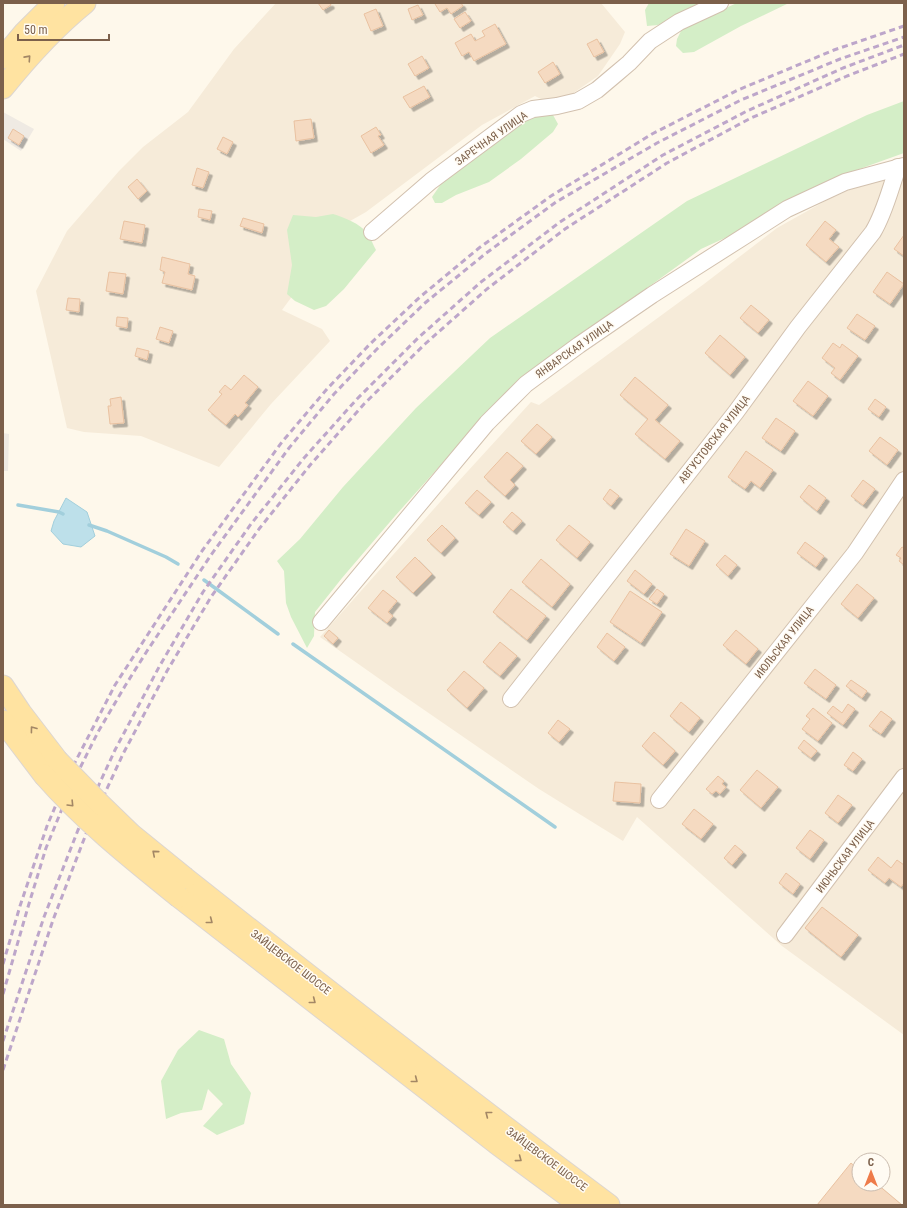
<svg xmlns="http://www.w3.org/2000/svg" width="907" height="1208" font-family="'Roboto Condensed',sans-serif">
<defs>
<filter id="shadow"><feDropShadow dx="3.5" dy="3.5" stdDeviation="0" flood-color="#0004"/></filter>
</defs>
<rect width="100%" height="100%" fill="#fef8eb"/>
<g fill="#f6ebd9">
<path d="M276,3H601L625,32L620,44L598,76L572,94L551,104L535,96L482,125L366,212L343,225L330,245L282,310L322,329L330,341L271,404L219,467L141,436L84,432L67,428L36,291L67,231L119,171L143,147L188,112L234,49Z"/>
<path d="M904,177V1035L782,946L637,817L623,841L539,789L401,694L320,637L457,483L531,402L539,405L704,284L777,228L827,200L863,184L867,180L880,181Z"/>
</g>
<g fill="#efeae3">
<path d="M3,112L34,129L21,151L3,139Z"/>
<path d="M3,433L9,434L8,471H3Z"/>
</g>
<g fill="#d4eec7">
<path d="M649,3H710L658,25L647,26L645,10Z"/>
<path d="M737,3H789L741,26L694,52L683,53L676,46L677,39L683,27Z"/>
<path d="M904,101V153L837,177L738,232L701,249L549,359L498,401L395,516L342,578L315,612L314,636L307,648L291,617L286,603L284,571L277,561L300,539L343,487L416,408L490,338L687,201L867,115Z"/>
<path d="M536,114L553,115L558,124L553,132L521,159L489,182L456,195L442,203H435L432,197L443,181L471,158L489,149L500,138L514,130Z"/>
<path d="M333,214C343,217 361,224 367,233C371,238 373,245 376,250L344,289L326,306L314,310L295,301L287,294L292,265L287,230L293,215L316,217Z"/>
<path d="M199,1030L224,1039L231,1064L251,1093L244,1124L217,1135L203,1126L223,1104L208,1089L202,1110L181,1113L166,1119L161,1081L178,1050Z"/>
</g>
<path fill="#bde0ea" stroke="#a2cfdc" d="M66,498L87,512L95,536L81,547L63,544L51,531L54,521Z"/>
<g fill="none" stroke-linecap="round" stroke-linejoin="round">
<g stroke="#a2cfdc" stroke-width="3.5">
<path d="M18,505L59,512L63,514"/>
<path d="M89,525L107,531L166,557L178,564"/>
<path d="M204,580L278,634"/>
<path d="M293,644L555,827"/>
</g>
</g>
<g fill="#f5dac1" stroke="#e9c1a0" filter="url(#shadow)">
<path d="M318,3H330L331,5L323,10Z"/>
<path d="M437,3H461L463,6L451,14L447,8L440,12L435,4Z"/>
<path d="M418,5L423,15L412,20L408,9Z"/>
<path d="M376,9L383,26L371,31L364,14Z"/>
<path d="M465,12L471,21L460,28L454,19Z"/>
<path d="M495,24L506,44L474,61L469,52L462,56L455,43L471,34L475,41L485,36L482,31Z"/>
<path d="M597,39L604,52L594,57L587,44Z"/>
<path d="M422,56L429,68L415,76L408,64Z"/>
<path d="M553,62L560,74L545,83L538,72Z"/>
<path d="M424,86L430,97L410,108L403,97Z"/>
<path d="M311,119L314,138L296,141L294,121Z"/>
<path d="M376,127L381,135L378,136L384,145L371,153L361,136Z"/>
<path d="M13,129L24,136L19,145L8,138Z"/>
<path d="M223,137L233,142L227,154L217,149Z"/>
<path d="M197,168L209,172L203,188L192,185Z"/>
<path d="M137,179L147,191L138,199L128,187Z"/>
<path d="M199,209L212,211L210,220L198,217Z"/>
<path d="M243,218L264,224L262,233L240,226Z"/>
<path d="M124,221L145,225L142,243L120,239Z"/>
<path d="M825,221L836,230L829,239L839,247L826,262L806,245Z"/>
<path d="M904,235V256L894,249Z"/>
<path d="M162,257L190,264L188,274L195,276L192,290L162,283L165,272L160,270Z"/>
<path d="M109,272L126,274L123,294L106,291Z"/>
<path d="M887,272L904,284L890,304L873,292Z"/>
<path d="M68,298L80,299L79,312L66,310Z"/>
<path d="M751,305L769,320L758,333L740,318Z"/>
<path d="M857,314L875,326L865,340L847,328Z"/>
<path d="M117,317L128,318L127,328L116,326Z"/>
<path d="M160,327L173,331L169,343L156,339Z"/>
<path d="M720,335L745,357L730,375L705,353Z"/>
<path d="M833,343L840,348L842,344L858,356L840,380L831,373L835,368L822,358Z"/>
<path d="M137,348L149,351L147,360L135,356Z"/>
<path d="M244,375L258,387L245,403L248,405L238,417L235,414L226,425L208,410L222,394L219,392L225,385L231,390Z"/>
<path d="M635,377L668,405L655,420L680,441L665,459L635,434L648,419L620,395Z"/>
<path d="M808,381L828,396L813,416L793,401Z"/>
<path d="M121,397L124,423L110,424L108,406H111L110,399Z"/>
<path d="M875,399L886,407L879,417L868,409Z"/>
<path d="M776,418L795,431L781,451L762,438Z"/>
<path d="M537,424L552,437L536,454L521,441Z"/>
<path d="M880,437L898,450L887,465L869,451Z"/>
<path d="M746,451L773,470L760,488L751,481L745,489L728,477Z"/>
<path d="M507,452L523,466L510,480L515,485L505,496L484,477Z"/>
<path d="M863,480L875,489L863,505L851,496Z"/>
<path d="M809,485L826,498L817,511L800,497Z"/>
<path d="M610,489L619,496L611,506L603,499Z"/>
<path d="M477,490L491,502L479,515L465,503Z"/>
<path d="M512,512L522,521L513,531L503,522Z"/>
<path d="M442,525L455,538L441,553L427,540Z"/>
<path d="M569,525L590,542L577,558L556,540Z"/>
<path d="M686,529L705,541L689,566L670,554Z"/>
<path d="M805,542L824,556L816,567L797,553Z"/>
<path d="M902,547L904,548V565L899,561L901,558L896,555Z"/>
<path d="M725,555L737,565L728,576L716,565Z"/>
<path d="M415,557L432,574L413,593L396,577Z"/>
<path d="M541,559L570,584L552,607L522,582Z"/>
<path d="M635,570L652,584L644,594L627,581Z"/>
<path d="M857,584L874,598L858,618L841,604Z"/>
<path d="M511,589L546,616L527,640L493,612Z"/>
<path d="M657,589L664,594L657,604L649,599Z"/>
<path d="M383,590L397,601L388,612L393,616L387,623L368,608Z"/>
<path d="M630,591L662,612L641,643L610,622Z"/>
<path d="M329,630L338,638L333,644L324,636Z"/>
<path d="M736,630L758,649L746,664L723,645Z"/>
<path d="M607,633L625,647L614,661L597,647Z"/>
<path d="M500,642L517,656L500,676L483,662Z"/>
<path d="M815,669L836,685L826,699L804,683Z"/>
<path d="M464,671L484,688L467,708L447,690Z"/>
<path d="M851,680L867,691L862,698L846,686Z"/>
<path d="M681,702L700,718L689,732L670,716Z"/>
<path d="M848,704L855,709L843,725L827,713L833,706L842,713Z"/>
<path d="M813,708L832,723L818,741L802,729L810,719L806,716Z"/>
<path d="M881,711L892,719L881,734L869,726Z"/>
<path d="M558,720L570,729L559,742L548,733Z"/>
<path d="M654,732L675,751L663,765L642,746Z"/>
<path d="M804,740L817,751L811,758L798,748Z"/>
<path d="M853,752L862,759L853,771L844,765Z"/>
<path d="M757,770L778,787L761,808L740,790Z"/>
<path d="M718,776L724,781L722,784L726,787L720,794L716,791L712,794L706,789Z"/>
<path d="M615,782L641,784L640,803L613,801Z"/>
<path d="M838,795L852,805L838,823L825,813Z"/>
<path d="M694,809L713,824L701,839L682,824Z"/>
<path d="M810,830L824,840L810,859L796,848Z"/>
<path d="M735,845L743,852L732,865L724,858Z"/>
<path d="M878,857L891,868L897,860L904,865V883L901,887L889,878L885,883L868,870Z"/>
<path d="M786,873L800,884L793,894L779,883Z"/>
<path d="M822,907L858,935L841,957L805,928Z"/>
<path d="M851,1163L859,1170V1184H877L902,1205H817Z"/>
</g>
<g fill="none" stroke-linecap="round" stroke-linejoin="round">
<defs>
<g id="minor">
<path d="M372,232L431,181L521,114L533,109L557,106L578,101L597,90L616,74L629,63L650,41L679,22L720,3"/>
<path d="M321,622L487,423L526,384L579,345L652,295L787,209L845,182L904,166"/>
<path d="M511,699L736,412L798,327L873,232C885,212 890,189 898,167"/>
<path d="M659,800L855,553L904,480"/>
<path d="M785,935L904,777"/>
</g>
<g id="major">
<path d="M3,58L24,33L54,3"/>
<path d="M3,88C28,57 54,28 85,3"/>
<path d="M3,686L21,713L57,760"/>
<path d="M3,721L44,775"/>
<path d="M185,878C325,989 466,1098 609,1205"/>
<path d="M179,897L496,1143L580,1205"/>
</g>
</defs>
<use href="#minor" stroke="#d2c1af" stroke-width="18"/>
<use href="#major" stroke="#ddd6d0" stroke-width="23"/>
<use href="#minor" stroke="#fff" stroke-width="16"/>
<use href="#major" stroke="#ffe3a1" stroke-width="21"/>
<g stroke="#bda6ca" stroke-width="3" stroke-dasharray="6 4" stroke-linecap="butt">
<path d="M3,964L20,906L47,826L69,774L115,685L202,551L282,442L327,389L370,344L420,297L479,248L551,196L652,134L738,90L834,50L904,26"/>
<path d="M3,994L28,907L46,848L73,782L98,732L125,686L147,651L211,555L289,448L334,394L376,350L425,303L485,254L556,202L657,143L741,100L840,59L904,37"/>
<path d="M3,1041L44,917L78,830L115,750L159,667L203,592L251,524L304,458L357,399L418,338L481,282L560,222L663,155L747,111L843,68L904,45"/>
<path d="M3,1070L53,920L86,834L123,754L167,671L211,597L259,529L311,464L364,404L425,344L487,289L565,229L667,163L751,118L847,76L904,54"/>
</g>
<defs>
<g id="major-bridge">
<path d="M57,760L101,805L132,835L185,878"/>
<path d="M44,775C84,821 132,859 179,897"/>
</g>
</defs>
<use href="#major-bridge" stroke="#ddd6d0" stroke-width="23" stroke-linecap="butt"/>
<use href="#major-bridge" stroke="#ffe3a1" stroke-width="21"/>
</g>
<defs><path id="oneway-chevron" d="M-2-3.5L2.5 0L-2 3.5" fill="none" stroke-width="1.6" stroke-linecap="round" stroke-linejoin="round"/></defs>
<g stroke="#a38765">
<use href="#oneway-chevron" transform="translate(28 58) rotate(-48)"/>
<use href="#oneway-chevron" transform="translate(33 729) rotate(-127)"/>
<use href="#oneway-chevron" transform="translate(71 804) rotate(46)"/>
<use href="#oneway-chevron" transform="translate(155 853) rotate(-140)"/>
<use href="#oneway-chevron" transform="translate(210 921) rotate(38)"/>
<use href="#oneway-chevron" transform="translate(313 1001) rotate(38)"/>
<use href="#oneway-chevron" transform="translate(415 1080) rotate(38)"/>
<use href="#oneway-chevron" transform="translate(488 1114) rotate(-142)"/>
<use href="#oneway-chevron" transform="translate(519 1159) rotate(37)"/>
</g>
<g text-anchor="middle" stroke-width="3" stroke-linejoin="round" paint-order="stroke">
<g font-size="11" fill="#7c604b" stroke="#fffbf3">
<text transform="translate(491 138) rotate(-35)" y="4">ЗАРЕЧНАЯ УЛИЦА</text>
<text transform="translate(574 349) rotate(-35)" y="4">ЯНВАРСКАЯ УЛИЦА</text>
<text transform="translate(714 439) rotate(-52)" y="4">АВГУСТОВСКАЯ УЛИЦА</text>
<text transform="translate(784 642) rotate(-52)" y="4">ИЮЛЬСКАЯ УЛИЦА</text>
<text transform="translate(845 856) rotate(-53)" y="4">ИЮНЬСКАЯ УЛИЦА</text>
<text transform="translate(291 962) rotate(38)" y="4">ЗАЙЦЕВСКОЕ ШОССЕ</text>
<text transform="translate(547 1159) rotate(37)" y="4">ЗАЙЦЕВСКОЕ ШОССЕ</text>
</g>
</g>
<rect width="907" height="1208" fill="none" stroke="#7c604b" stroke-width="8"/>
<g transform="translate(871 1172)"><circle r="19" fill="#fffbf3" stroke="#cbbdb0"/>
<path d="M0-3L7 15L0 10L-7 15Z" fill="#ee7b4a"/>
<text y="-6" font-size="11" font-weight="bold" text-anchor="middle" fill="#7c604b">С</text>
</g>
<path d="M18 34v6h91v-6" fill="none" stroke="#7c604b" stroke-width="2"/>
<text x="24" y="34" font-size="12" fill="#7c604b" stroke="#fffbf3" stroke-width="3" paint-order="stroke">50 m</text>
</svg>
